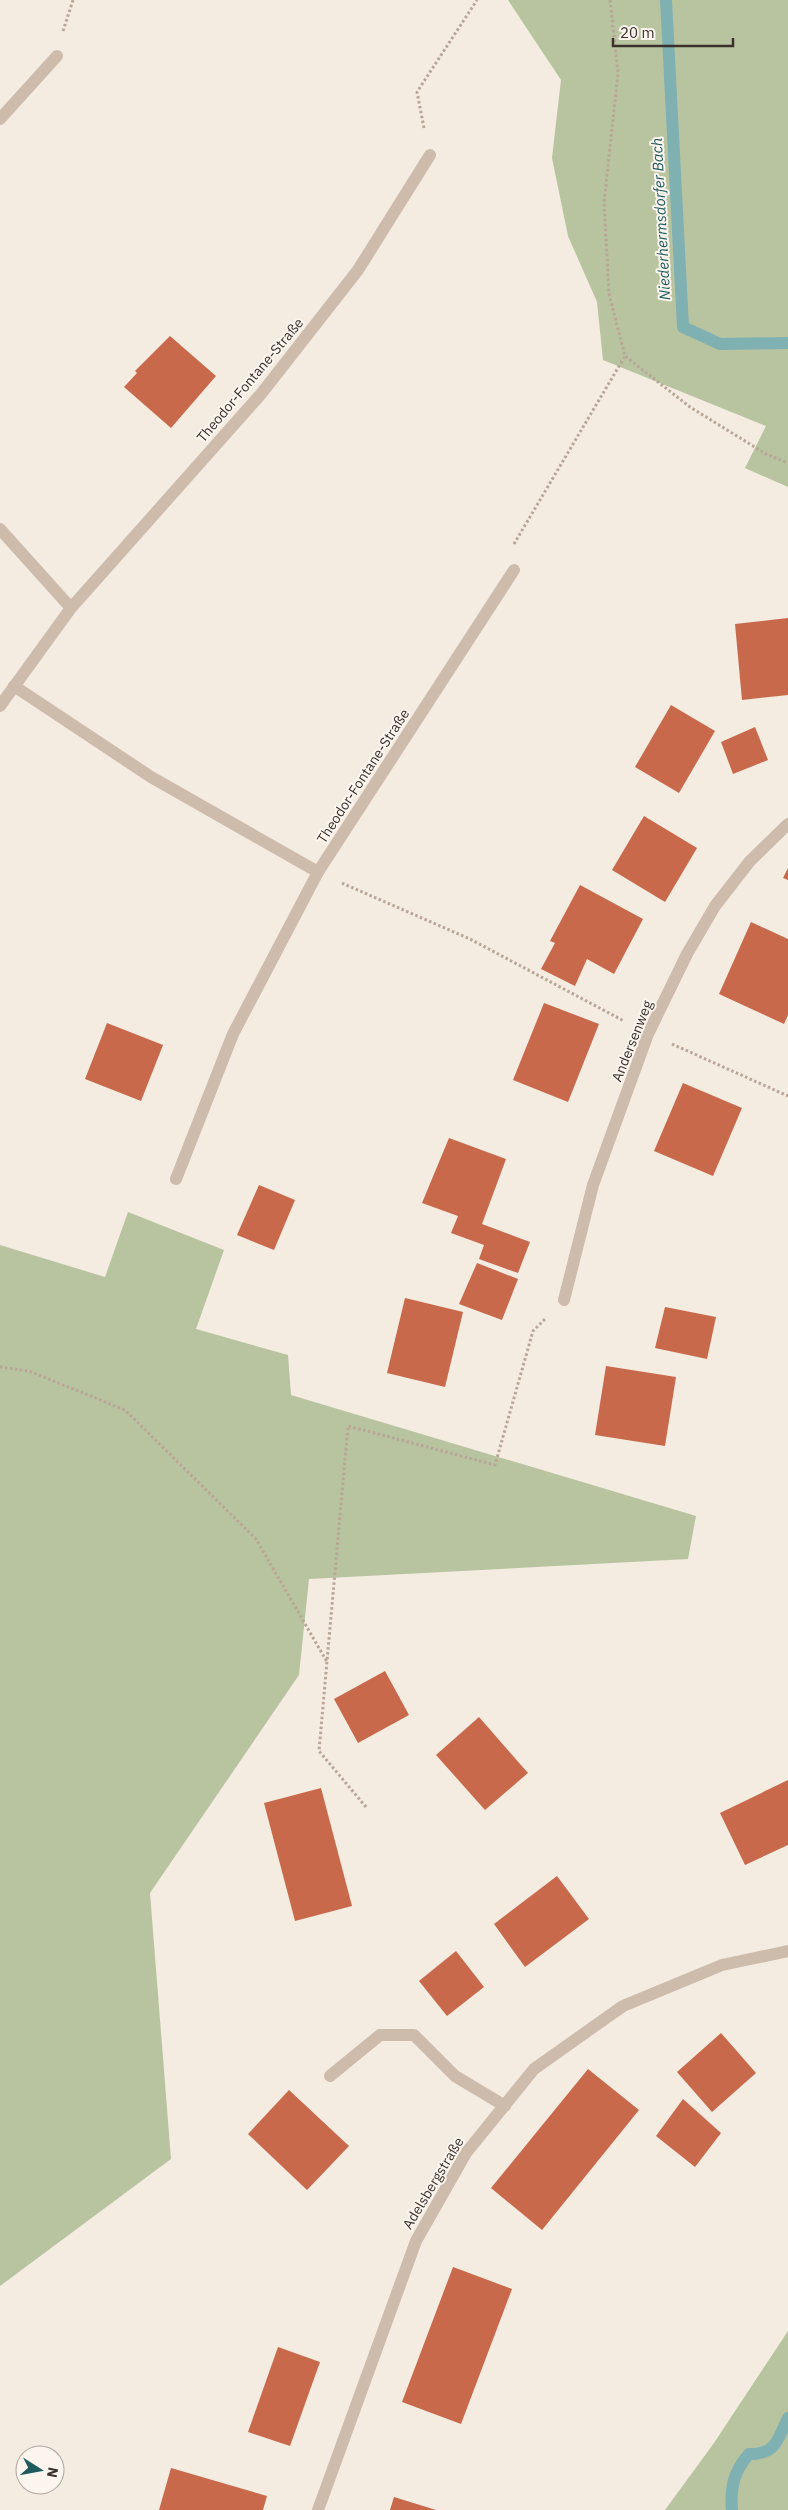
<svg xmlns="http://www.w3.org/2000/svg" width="788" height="2510" font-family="'IBM Plex Sans',sans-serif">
<rect width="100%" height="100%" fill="#f4ebe1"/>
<g fill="#b8c4a0">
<path d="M508,0H788V487L745,468L766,426L603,360L597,302L568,236L552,158L561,80Z"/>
<path d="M128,1212L224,1250L196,1329L288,1355L291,1395L696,1516L688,1559L309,1579L299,1675L150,1893L171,2159L0,2286V1245L105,1277Z"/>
<path d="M788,2331V2510H665L714,2443Z"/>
</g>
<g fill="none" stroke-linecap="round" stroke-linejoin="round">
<g stroke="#7fb0b2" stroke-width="12">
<path d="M666,0L683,327L720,344L788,343"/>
<path d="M732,2510C730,2487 734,2471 749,2454C777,2454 777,2440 788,2418"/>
</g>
</g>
<g fill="#c8694b">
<path d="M170,336L216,376L171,428L124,387L137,373L135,371Z"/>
<path d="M788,618V695L742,700L735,624Z"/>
<path d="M671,705L715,731L679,793L635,767Z"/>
<path d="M755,727L768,760L733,774L721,742Z"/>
<path d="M644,816L697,848L665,902L612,870Z"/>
<path d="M788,868V880L783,878Z"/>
<path d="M580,885L643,919L614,974L587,959L575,986L541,969L555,943L550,941Z"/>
<path d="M751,922L788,939V1015L784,1024L719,994Z"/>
<path d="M544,1003L599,1024L568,1102L513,1080Z"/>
<path d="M107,1023L163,1045L141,1101L85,1079Z"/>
<path d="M683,1083L742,1108L713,1176L654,1151Z"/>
<path d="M449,1138L506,1159L482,1224L530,1242L518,1273L479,1259L484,1245L451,1233L458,1216L422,1203Z"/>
<path d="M259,1185L295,1200L274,1250L237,1235Z"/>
<path d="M477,1263L518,1279L502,1320L459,1304Z"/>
<path d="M405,1298L463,1312L445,1387L387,1373Z"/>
<path d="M665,1307L716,1317L707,1359L655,1348Z"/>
<path d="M606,1366L676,1377L665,1446L595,1435Z"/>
<path d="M385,1671L409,1715L358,1743L334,1699Z"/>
<path d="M479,1717L528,1773L485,1810L436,1755Z"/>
<path d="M788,1780V1845L745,1865L720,1813Z"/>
<path d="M321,1788L352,1906L295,1921L264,1803Z"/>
<path d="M557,1876L589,1919L525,1967L494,1924Z"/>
<path d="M456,1951L484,1987L447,2016L419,1981Z"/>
<path d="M721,2033L756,2073L712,2112L677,2072Z"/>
<path d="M588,2069L639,2110L542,2230L491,2188Z"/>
<path d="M289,2090L349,2146L307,2190L248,2134Z"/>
<path d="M683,2099L721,2133L695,2167L656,2136Z"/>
<path d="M453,2267L512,2289L461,2424L402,2402Z"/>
<path d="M278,2347L320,2362L290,2446L248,2432Z"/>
<path d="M171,2468L267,2496L263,2510H159Z"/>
<path d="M394,2497L436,2510H390Z"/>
</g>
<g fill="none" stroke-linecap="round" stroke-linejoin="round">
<g stroke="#b9a596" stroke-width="3" stroke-dasharray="2.5 2.5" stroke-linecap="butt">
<path d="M610,0L618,73L604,203L609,294L625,356L690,407L766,454L788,463"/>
<path d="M63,31L73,0"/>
<path d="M424,128L417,92L477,0"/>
<path d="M514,544L625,356"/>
<path d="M342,883L470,939L624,1021"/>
<path d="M672,1044L788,1096"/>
<path d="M0,1367L29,1371L125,1410L256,1539L327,1662"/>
<path d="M366,1807L319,1751L348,1426L495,1465L533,1331L546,1318"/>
</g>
<g stroke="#cdbbac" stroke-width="12">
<path d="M0,119L57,56"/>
<path d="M0,529L71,608"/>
<path d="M14,686L151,777L318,872"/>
<path d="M0,706L71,608L261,394L358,270L430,155"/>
<path d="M176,1179L233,1034L318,872L514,570"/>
<path d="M564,1300L593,1185L648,1034L687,954L715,906L750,861L788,824"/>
<path d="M330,2076L380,2035H414L455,2076L505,2106"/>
<path d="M318,2510L416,2241L466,2153L534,2069L623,2006L722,1965L788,1951"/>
</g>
</g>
<g text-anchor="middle" stroke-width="4" stroke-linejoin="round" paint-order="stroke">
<g font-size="14" fill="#3b302b" stroke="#fbf5ee">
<text transform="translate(250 380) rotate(-50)" y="5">Theodor-Fontane-Straße</text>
<text transform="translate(363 776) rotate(-57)" y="5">Theodor-Fontane-Straße</text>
<text transform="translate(632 1041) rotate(-68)" y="5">Andersenweg</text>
<text transform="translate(433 2183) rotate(-59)" y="5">Adelsbergstraße</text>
</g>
<g font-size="15" font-style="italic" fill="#1f5a5e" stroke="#fbf5ee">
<text transform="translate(661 219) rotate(-93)" y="5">Niederhermsdorfer Bach</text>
</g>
</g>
<g transform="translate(40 2470) rotate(101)"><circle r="24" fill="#fbf5ee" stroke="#aea6a0"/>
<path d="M0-4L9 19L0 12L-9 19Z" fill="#1f5a5e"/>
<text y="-8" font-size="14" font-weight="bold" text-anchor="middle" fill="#3b302b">N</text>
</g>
<path d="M613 38v8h120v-8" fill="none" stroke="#3b302b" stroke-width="2.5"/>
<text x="620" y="38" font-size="15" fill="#3b302b" stroke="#fbf5ee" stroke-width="4" paint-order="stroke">20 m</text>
</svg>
